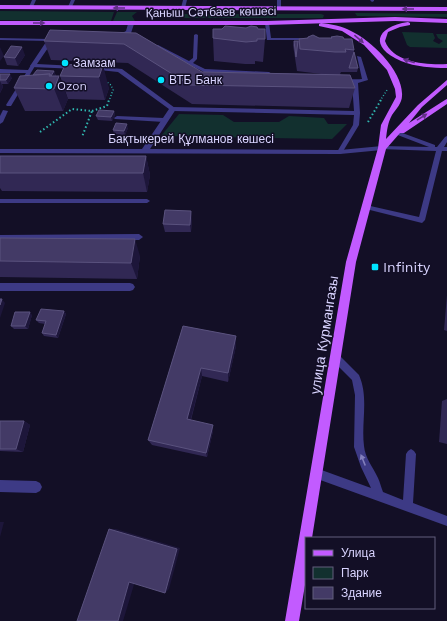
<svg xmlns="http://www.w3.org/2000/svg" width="447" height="621" font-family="'Work Sans',sans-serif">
<rect width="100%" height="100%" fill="#130f26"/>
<g fill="#12302f">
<path d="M0,11L114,12L111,21L0,20Z"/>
<path d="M117,12H137L132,16L135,21H113Z"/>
<path d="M355,13L447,14V17L357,16Z"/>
<path d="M161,14H321L324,15L323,18H160Z"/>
<path d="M402,32L433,33L435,38L433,41L439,44L443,41L438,38L436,34H447V48L410,47L407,45Z"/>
<path d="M179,114L223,115L234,122H279L289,116L324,118L328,124H347L332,139L161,136Z"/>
</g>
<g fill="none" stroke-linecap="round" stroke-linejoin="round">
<g stroke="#2fb8b0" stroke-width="1.5" stroke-dasharray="1 2" stroke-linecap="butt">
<path d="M105,81L111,85L113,90L109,101"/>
<path d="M380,101L387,90"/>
</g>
<g stroke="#2fb8b0" stroke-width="2" stroke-dasharray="1.5 2.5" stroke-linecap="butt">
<path d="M92,111L107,106L109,100"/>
<path d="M368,122L381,100"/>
<path d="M40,132L72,109L92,111L82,137"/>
</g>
<g fill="#3d3a85" fill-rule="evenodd">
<path d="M32,0H36L32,9H28Z"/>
<path d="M71,0H75L71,9H67Z"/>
<path d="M183,0H187L185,8L183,9L181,8Z"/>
<path d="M277,0H281V10L277,9Z"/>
<path d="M370,0H374V1L372,2Z"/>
<path d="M267,22L269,23L271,38H309L311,39L309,40H267L265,23Z"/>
<path d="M196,34L198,35L197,59L193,63L205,69L269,72L272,74L269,76L204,72L190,65L185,66V65L186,63L154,46L158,45L189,61L193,58L194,35Z"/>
<path d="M0,38L50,39L52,40L50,41L0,40Z"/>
<path d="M357,56L361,57L368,80L358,83L360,113L359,125L342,153L340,154L337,152L353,125L354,115L173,111L170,109L173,107L354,111L352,83H342L339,81C345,78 355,80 362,79Z"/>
<path d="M31,65L35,66L11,106H7L6,105L26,73H0V69L28,70Z"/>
<path d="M3,110L8,111L3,122L0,124V116Z"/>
<path d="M117,116L164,118L167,120L164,122L115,119L114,118Z"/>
<path d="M397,131L435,145V147H437L445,137L447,136V142L444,147H447V151H442L425,220L422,223L366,209L363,207L366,205L419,217L436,151L380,149L379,148L382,146L429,147L395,134V132Z"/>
<path d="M0,199H147L150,201L147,203H0Z"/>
<path d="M139,234L143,237L139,240L0,241V235Z"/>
<path d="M335,353L338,354L359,375C369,398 361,422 364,446C365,458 373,467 378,478C380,482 381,487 383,492L403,500L406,454L408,451L411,449L414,451L416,454L413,503L447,516V526L312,477L311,473L312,469L316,468L371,488L361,467L354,447L355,395L352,380L332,360L331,357L332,354Z"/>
</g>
<g fill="#3d3a85" fill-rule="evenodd">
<path d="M131,22L134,24L131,33L118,39H114V37L126,31L128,24Z"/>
<path d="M55,38L58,40L52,42L37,64L76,66L79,68L78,69L31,67L30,66L48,39Z"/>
<path d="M92,66L122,69L175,108L176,109L150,149L340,150L382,146L386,148L382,150L340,154L0,153V149H142L169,109L118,72L90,69L89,68Z"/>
<path d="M0,283H130L133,284L135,287L133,290L130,291H0Z"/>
<path d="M0,480L36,481L40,483L42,487L40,491L36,493L0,492Z"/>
</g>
<g fill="#c25bff" fill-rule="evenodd">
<path d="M0,5L447,7V11L0,9Z"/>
<path d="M395,17L447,19V23L395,21L267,25H0V21H267Z"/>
<path d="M408,22L410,23V25L400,27L388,32L385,41C393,63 427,65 447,64V68C432,68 416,67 401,61C369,47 375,27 408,22Z"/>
<path d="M321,23C331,24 342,26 351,31C371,40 404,72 402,96C402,103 396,109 392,115C388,122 387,130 386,139L418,105L447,80V85L422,107L409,123L445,100L447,99V104L404,133H400L386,149L356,262L312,538H306V579L299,621H285L346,262L378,148L381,125L396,97L395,89L387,70L364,45L342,31L319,26V24Z"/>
</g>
</g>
<g fill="#312854">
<path d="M246,28L258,29L265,39L263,62L255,61V64H245L214,61L213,38Z"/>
<path d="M136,33L202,72L321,74L297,71L293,45L294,41H298L299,39L307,38L308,37L319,38H331V37L344,39L354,50V52L358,68L357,72H341L340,74L355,88L349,108L192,104L128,63L51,60L44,41Z"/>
<path d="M25,55L18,66L7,65L4,57Z"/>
<path d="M94,63L95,65L109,88L105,100L68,99L60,76Z"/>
<path d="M54,71L56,76L68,99L63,111H25L14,88L33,75Z"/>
<path d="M0,74L12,78L8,84H2L3,87L0,93Z"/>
<path d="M114,111L115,115L112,121L98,120L96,116Z"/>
<path d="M128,128L125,135L114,134L113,130Z"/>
<path d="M0,156H146L150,175L147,192L2,191L0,188Z"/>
<path d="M192,218L191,232H165L163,224Z"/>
<path d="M0,238L140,256L137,279L0,277Z"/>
<path d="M447,295V331L444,330Z"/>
<path d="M64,311L66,314L58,338L44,336L42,333L45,324L39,323L36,320Z"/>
<path d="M32,315L28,329H14L11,326Z"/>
<path d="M183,326L236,336V346L228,382L202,376L191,420L213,431L207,457L152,445L148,440Z"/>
<path d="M447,399V444L439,442L442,401Z"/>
<path d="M0,421H24L30,425L23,452L0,451Z"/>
</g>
<g fill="#1d163a">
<path d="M0,47L4,56L0,61Z"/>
<path d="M22,47L25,55L18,66L15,58Z"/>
<path d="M103,65L109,88L105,100L99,77Z"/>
<path d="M54,71L57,79L59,76L68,99L63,111L53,86L51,89L48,81L50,74Z"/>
<path d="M10,74L12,78L8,84L6,80Z"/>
<path d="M0,81L3,87L0,93Z"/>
<path d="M114,111L115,115L112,121L111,117Z"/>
<path d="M127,124L128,128L125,135L124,131Z"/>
<path d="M146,156L150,175L147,192L143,173Z"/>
<path d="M191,211L192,218L191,232L190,225Z"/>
<path d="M135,239L140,256L137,279L131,263Z"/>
<path d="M2,299L5,303L0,318V305Z"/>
<path d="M64,311L66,314L58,338L56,335Z"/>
<path d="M30,312L32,315L28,329L25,326Z"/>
<path d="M236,336V346L228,382V373Z"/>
<path d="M201,368L202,376L189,426L187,419Z"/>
<path d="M24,421L30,425L23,452L16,449Z"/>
<path d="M213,425V431L207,457L206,453Z"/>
<path d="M0,522H4L0,537Z"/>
<path d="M109,529H116L180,548L169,589L165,593Z"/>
<path d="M136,578L123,621H118L129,582Z"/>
</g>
<g fill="#433a66" stroke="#5a527e">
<path d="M225,26L246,28L251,26L257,27L258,29H265V39H257V41L246,42L213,38V29H222Z"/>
<path d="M50,30L136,33L202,72L350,75L355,88L190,85L124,44L44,41Z"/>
<path d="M313,35L319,38H332L331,37L337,36L343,37L344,39H352L354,50L345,49L346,52H335L300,49L299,39L308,38V37Z"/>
<path d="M294,41H298L296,57Z"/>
<path d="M11,46L22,47L15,58L4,57Z"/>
<path d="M354,52L358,68H349Z"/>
<path d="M94,63L93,65H103L99,77L60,76L65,65Z"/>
<path d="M37,70L54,71L51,76L50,74L33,75Z"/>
<path d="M0,74H10L6,80H0Z"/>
<path d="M50,74L49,76H59L54,89L14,88L20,76Z"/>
<path d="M99,110L114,111L111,117L96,116Z"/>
<path d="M116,123L127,124L124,131L113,130Z"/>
<path d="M0,156H146L143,173H0Z"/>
<path d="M165,210L191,211L190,225L163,224Z"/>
<path d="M0,238L135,239L131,263L0,261Z"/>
<path d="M0,299H2L0,305Z"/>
<path d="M41,309L64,311L56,335L42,333L46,321L36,320Z"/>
<path d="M15,312H30L25,326H11Z"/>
<path d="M183,326L236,336L228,373L201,368L187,419L213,425L206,453L148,440Z"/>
<path d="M0,421H24L16,449H0Z"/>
<path d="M109,529L177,549L165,593L129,582L118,621H77Z"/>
</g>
<defs><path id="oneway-solid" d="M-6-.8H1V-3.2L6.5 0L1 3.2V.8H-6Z"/></defs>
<g fill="#623188">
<use href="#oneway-solid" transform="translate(119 8) rotate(-180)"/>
<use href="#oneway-solid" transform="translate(408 9) rotate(-180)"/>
<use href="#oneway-solid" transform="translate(39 23)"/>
<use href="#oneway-solid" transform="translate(359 39) rotate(40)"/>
<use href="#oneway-solid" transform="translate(409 61) rotate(-162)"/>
<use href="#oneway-solid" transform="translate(422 117) rotate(-32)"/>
</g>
<use fill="#837fbc" href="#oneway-solid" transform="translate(363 460) rotate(-112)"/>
<g fill="#00e5ff" stroke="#130f26" stroke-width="1.5">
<circle cx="65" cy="63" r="4"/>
<circle cx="161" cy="80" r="4"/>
<circle cx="49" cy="86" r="4"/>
<rect x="371" y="263" width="8" height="8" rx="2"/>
</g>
<g text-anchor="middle" stroke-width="3" stroke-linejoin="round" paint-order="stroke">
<g font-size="12" fill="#d9d4ff" stroke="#130f26">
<text transform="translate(211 12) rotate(-1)" y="4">Қаныш Сәтбаев көшесі</text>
<text x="191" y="143">Бақтыкерей Құлманов көшесі</text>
</g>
<g font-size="12" fill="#d9d4ff" stroke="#130f26" text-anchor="start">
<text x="73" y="67">Замзам</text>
<text x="169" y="84">ВТБ Банк</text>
<text x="57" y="90">Ozon</text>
</g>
<g font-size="14" fill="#d9d4ff" stroke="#130f26" text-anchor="start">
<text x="383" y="272">Infinity</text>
</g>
<g font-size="14" fill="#d9d4ff" stroke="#130f26">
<text transform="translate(324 335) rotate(-81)" y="5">улица Курмангазы</text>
</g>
</g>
<rect x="305" y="537" width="130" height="72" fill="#130f26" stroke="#625e7d"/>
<rect x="313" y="550" width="20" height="6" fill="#c25bff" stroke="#625e7d"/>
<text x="341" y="557" font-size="12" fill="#d9d4ff">Улица</text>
<rect x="313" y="567" width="20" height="12" fill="#12302f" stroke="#625e7d"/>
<text x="341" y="577" font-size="12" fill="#d9d4ff">Парк</text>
<rect x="313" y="587" width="20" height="12" fill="#433a66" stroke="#625e7d"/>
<text x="341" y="597" font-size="12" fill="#d9d4ff">Здание</text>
</svg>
